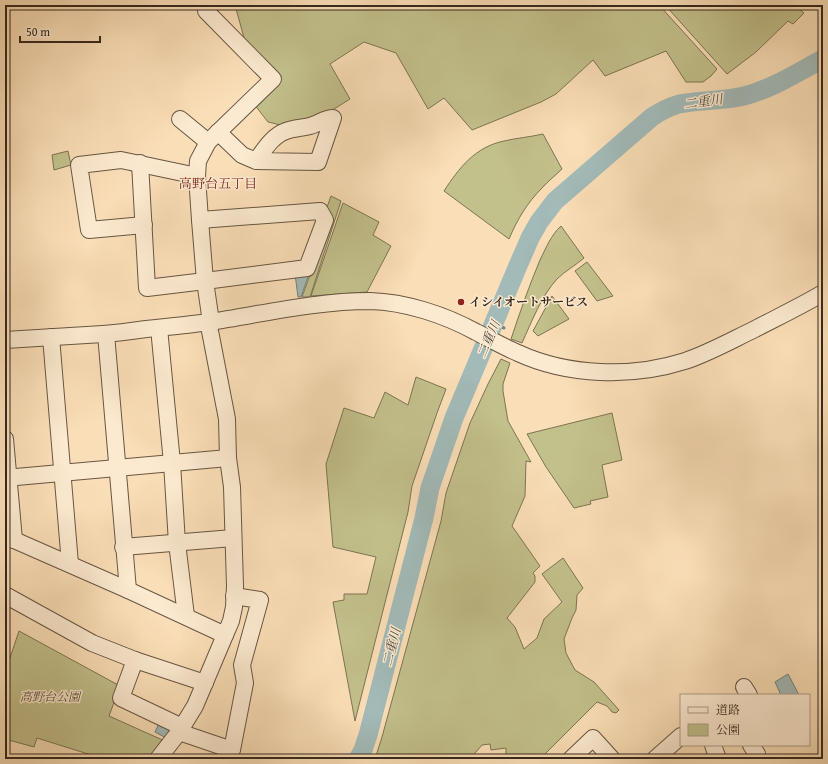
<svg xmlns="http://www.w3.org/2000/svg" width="828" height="764" font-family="'Gentium Book Plus','Noto Serif JP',serif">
<rect width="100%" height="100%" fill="#fadeb7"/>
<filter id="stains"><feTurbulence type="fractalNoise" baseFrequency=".005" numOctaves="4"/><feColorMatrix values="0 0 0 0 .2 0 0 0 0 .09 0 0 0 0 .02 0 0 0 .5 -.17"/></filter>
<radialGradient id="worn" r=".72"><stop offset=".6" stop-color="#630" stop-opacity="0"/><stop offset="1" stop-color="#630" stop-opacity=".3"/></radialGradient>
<g fill="#c2c08b" stroke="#7c7454">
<path d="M235,5H659L717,69L711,76L703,82H686L666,51L605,76L593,60L556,94L541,102L472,130L444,98L428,109L396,53L364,42L330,64L350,99L326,114L285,126L268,122L254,104L280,79L246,45Z"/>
<path d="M665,5H803L800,10L804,13L793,24L788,21L756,52L727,74Z"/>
<path d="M543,134L562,169C556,175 548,181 542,188C527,203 517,220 509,239L444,191C459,168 475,147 504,141C517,138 530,137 543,134Z"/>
<path d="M68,151L71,165L54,170L52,155Z"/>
<path d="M331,196L341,201L310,297H302L331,217L326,210Z"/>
<path d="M343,203L379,222L373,235L391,246L367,292L311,296Z"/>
<path d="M561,226L584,258C576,265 565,271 557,279C542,295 531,323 522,343L511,339C520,312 529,286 540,260C546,248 551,235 561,226Z"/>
<path d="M587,262L613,296L597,301L575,271Z"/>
<path d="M552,296L569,319L538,336L533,331Z"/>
<path d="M501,359L510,363L503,384V391L508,421L531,462L526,461L525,496L512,526L540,566L533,573L535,576V582L507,618L515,627L524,649L537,638L544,619L562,602L542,574L563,558L583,588L577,595L576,610L572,618L564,639L566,653L575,670L594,682L619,710L616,713L612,712L607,706L597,702L540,759H506V748L491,750L490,744L482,745L470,759H375L382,737L441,521L446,493L470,423L488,384Z"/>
<path d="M416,377L446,389L437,413L412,486L408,512L355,721L333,602L344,600V594H367L376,557L333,547L326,464L344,408L374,418L385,392L408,405Z"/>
<path d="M612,413L622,460L602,465L608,497L590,501L591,504L574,508L546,467L527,434Z"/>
<path d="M19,631L120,686L109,716L167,742L154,759H104L37,738L34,747L5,739V673Z"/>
</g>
<g fill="#a2bab8" stroke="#77807a">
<path d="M295,274H309L301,297H298Z"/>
<path d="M788,674L799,695H781L775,682Z"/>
<path d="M160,721L172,726L168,739L155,732Z"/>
</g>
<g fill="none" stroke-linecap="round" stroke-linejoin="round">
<path stroke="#77807a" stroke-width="3" d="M494,324L504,328"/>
<path stroke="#a2bab8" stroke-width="19" d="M358,759L363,750L368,735L424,518L430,488L454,418L517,268L530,238L539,222L555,201L652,117C661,111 669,107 679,104C701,100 723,101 744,96C772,89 798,72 823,59"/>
<defs>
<g id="minor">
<path d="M206,11L273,79L208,142L198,161L197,176L200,220L205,281L211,322"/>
<path d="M180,119L208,142"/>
<path d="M218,132L242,155L256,161L318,162L333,118C325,118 318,124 310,126C302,128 294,128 286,131C272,136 264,150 256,161"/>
<path d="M140,163L147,288L205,281L307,268L325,220L320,211L200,220"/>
<path d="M144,225L89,230L79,165L121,160L197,176"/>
<path d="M159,328L172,463L177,543L186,616"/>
<path d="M106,334L128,590"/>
<path d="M51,337L70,564"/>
<path d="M5,340C38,338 70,336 103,334C117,333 132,331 146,329C167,327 188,325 209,322C262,314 316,301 370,301C406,302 445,315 476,332C490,339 504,347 518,353C568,376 632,378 685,361C709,353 732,340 755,329C778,317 801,306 823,293"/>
<path d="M5,439L14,540"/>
<path d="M5,478L228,458"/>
<path d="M5,536L128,590L225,635"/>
<path d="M123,547L233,538"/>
<path d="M5,595L92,643L135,660L205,683"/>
<path d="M135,660L121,698L182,727"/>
<path d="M744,687L749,695"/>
<path d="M179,732L232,750L245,683L242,665L260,600L234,596"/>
<path d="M713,745L718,759"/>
<path d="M751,745L757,754"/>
<path d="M158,759L179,732L195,706L225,635L231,621L234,607L235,586L232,487L228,458L227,419L210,331L209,322"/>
<path d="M571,759L593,738L612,759"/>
<path d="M655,759L681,736"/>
</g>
</defs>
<use href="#minor" stroke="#675643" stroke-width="18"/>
<use href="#minor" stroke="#fcead0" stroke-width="16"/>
</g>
<circle fill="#8f2418" stroke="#fcead0" stroke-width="1.5" cx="461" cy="302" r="4"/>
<g text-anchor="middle" stroke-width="3" stroke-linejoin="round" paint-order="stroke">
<g font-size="12" font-weight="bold" fill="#36281c" stroke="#fcead0" text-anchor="start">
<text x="469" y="306">イシイオートサービス</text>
</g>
<g font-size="12" font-style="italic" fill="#594e38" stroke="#fcead0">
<text x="50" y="701">高野台公園</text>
</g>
<g font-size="13" font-style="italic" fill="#514c43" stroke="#fcead0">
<text transform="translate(703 101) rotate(-8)" y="5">二重川</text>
<text transform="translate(488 339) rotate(-67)" y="5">二重川</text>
<text transform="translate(391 647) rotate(-76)" y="5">二重川</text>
</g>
<g font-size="13" fill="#7a1f14" stroke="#fcead0">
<text x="218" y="188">高野台五丁目</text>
</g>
</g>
<rect width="828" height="764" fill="none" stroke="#fadeb7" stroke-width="20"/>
<rect x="6" y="6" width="816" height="752" fill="none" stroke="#36281c" stroke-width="2"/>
<rect x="10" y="10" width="808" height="744" fill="none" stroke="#36281c"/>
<rect x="680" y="694" width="130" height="52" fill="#fcead0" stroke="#ad9c88"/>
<rect x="688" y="707" width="20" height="6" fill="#fcead0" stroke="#ad9c88"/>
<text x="716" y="714" font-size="12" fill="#36281c">道路</text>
<rect x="688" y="724" width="20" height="12" fill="#c2c08b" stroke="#ad9c88"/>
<text x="716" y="734" font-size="12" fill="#36281c">公園</text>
<path d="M20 36v6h80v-6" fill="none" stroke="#36281c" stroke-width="2"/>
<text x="26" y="36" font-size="12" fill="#36281c" stroke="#fcead0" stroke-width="3" paint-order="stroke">50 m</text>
<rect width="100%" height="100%" filter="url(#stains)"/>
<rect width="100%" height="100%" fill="url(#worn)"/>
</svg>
